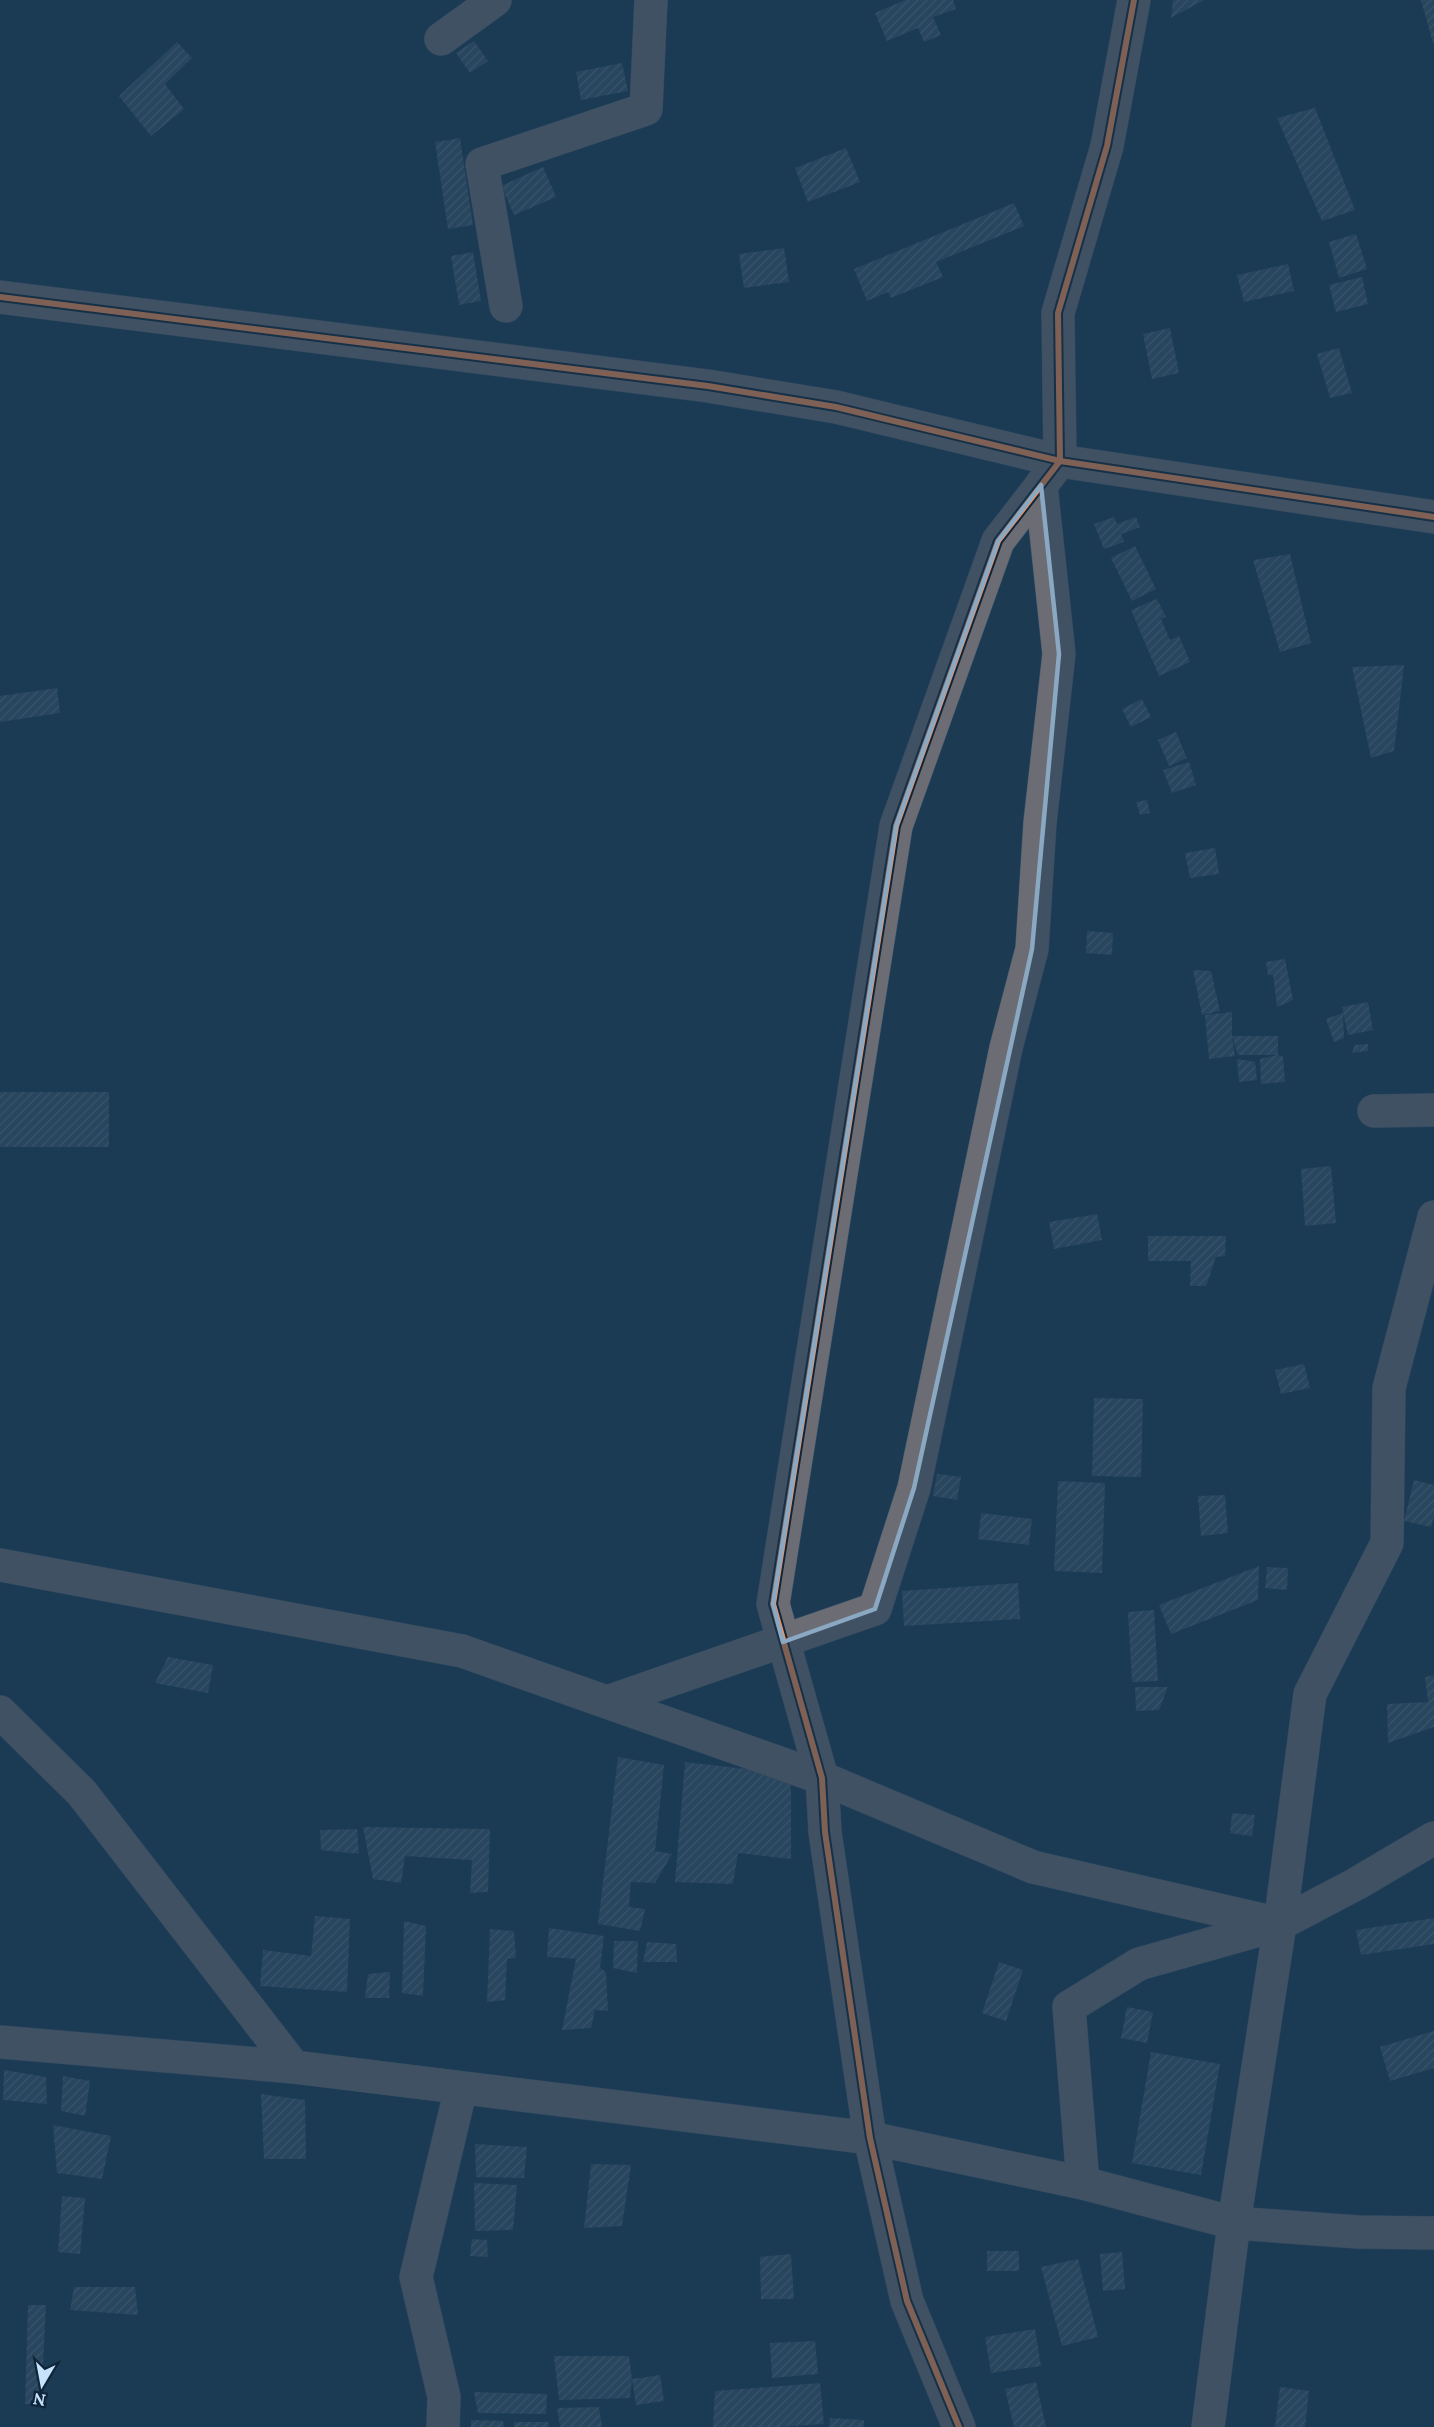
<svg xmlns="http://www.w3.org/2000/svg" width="1434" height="2427" font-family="Lora,serif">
<defs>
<pattern id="building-hatch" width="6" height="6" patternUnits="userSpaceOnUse" patternTransform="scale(1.5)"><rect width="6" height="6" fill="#38556c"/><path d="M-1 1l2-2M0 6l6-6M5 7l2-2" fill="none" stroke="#536d82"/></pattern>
</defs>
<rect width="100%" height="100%" fill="#1c3b53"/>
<g fill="url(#building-hatch)">
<path d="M905,0H953L956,9L933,17L941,35L924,42L918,28L887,41L875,13Z"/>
<path d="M1173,0H1204L1171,18Z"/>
<path d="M1421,0H1434V43H1433Z"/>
<path d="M474,41L488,61L470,73L456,53Z"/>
<path d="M177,42L192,58L165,84L184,109L151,136L119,96Z"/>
<path d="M622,63L628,91L581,100L576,72Z"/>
<path d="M1315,108L1355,210L1322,221L1277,118Z"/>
<path d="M460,138L473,225L448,229L435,142Z"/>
<path d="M846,148L860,182L808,202L795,168Z"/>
<path d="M543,167L556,197L514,215L501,186Z"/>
<path d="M1014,203L1024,226L936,262L943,277L891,298L888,292L867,301L854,269Z"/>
<path d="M1356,234L1367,269L1339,278L1329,242Z"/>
<path d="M784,248L789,282L744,288L739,254Z"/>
<path d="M473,252L481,301L459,305L451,256Z"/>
<path d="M1288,264L1294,291L1244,302L1237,275Z"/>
<path d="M1362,277L1368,304L1336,312L1329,285Z"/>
<path d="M1170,328L1179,373L1152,379L1143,334Z"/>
<path d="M1339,348L1352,393L1330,398L1317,354Z"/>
<path d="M1114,517L1117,524L1136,517L1140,527L1121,534L1124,542L1104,549L1094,524Z"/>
<path d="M1135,546L1156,589L1132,601L1111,558Z"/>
<path d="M1290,554L1311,643L1280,652L1253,560Z"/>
<path d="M1157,599L1166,617L1161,619L1170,640L1179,636L1190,662L1159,676L1131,610Z"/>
<path d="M1404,665L1394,751L1371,758L1352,667Z"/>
<path d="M57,688L60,713L0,722V696Z"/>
<path d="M1142,699L1151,717L1131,727L1122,709Z"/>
<path d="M1176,732L1187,758L1169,766L1158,740Z"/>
<path d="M1189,762L1196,785L1172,793L1163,770Z"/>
<path d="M1147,800L1150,813L1140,815L1136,802Z"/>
<path d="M1215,848L1219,874L1190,878L1185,853Z"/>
<path d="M1087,931L1113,933L1112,955L1086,953Z"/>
<path d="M1285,959L1293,1000L1277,1007L1273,975H1268L1266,962Z"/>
<path d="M1193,970L1211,971L1220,1011L1202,1015Z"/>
<path d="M1368,1002L1373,1030L1348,1035L1343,1013L1344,1038L1334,1042L1326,1019L1343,1013L1342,1007Z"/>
<path d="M1232,1012V1036H1278V1055H1238L1232,1036L1235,1056L1209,1059L1205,1015Z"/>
<path d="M1368,1044V1051L1352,1053L1355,1045Z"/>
<path d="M1278,1055L1283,1056L1285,1082L1261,1084L1260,1059Z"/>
<path d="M1237,1059L1255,1062L1257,1080L1239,1082Z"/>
<rect x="0" y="1092" width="109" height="55"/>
<path d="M1331,1166L1336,1223L1305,1226L1301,1169Z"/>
<path d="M1097,1214L1102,1240L1054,1249L1049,1222Z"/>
<path d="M1148,1236H1226L1225,1256L1216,1257L1206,1286H1190L1191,1261H1148Z"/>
<path d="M1304,1364L1310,1388L1281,1394L1275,1370Z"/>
<path d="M1094,1398L1143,1399L1141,1477L1092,1476Z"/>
<path d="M937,1474L961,1477L957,1500L933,1496Z"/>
<path d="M1414,1480L1434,1485V1516L1431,1527L1404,1521Z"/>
<path d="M1058,1481L1105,1483L1102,1573L1054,1571Z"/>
<path d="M1225,1495L1228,1533L1201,1536L1198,1496Z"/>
<path d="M981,1513L1032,1519L1029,1545L978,1539Z"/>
<path d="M1259,1566L1258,1600L1171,1634L1159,1605Z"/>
<path d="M1267,1567L1288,1568L1287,1590L1265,1588Z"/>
<path d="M1018,1583L1020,1619L904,1626L902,1591Z"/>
<path d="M1154,1610L1158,1681L1132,1682L1128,1612Z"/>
<path d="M168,1657L213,1665L208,1693L155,1683Z"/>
<path d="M1434,1675V1727L1388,1743L1387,1704L1428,1702L1425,1677Z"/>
<path d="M1135,1687H1168L1159,1710L1136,1711Z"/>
<path d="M618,1757L664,1765L655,1851L672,1854L655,1883L631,1882L629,1907L645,1909L640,1931L598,1924Z"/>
<path d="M685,1762L791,1774V1859L738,1853L733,1884L675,1882Z"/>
<path d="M1232,1813L1255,1815L1252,1836L1230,1833Z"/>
<path d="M363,1827L490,1829L488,1892L470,1893L472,1860L405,1856L401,1883L373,1879Z"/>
<path d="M357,1829L359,1854L321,1850L320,1830Z"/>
<path d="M315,1916L350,1919L347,1992L260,1986L263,1950L311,1956Z"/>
<path d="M1434,1918V1944L1361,1955L1356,1930Z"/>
<path d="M404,1921L426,1926L423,1996L402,1993Z"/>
<path d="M549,1928L604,1936L600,1968L606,1972L608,2011L595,2010L591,2028L562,2030L576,1959L547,1957Z"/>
<path d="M490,1929L514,1931L516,1958L507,1959L505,2000L487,2002Z"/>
<path d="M614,1941H638L637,1973L613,1968Z"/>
<path d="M647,1942L676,1944L677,1962H643Z"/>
<path d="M999,1962L1023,1970L1006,2021L982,2013Z"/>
<path d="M390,1972L389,1998H365L368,1974Z"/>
<path d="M1127,2007L1153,2012L1147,2043L1121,2038Z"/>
<path d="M1434,2031V2068L1390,2081L1380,2047Z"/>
<path d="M1151,2052L1220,2064L1201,2175L1132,2163Z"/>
<path d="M4,2070L46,2077L47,2104L3,2100Z"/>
<path d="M63,2076L90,2081L85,2116L61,2111Z"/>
<path d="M261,2094L305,2100L306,2159H264Z"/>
<path d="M53,2125L111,2136L102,2179L57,2173Z"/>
<path d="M475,2144L527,2147L524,2178L476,2177Z"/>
<path d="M591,2164L631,2165L622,2226L584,2228Z"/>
<path d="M474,2183L517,2185L513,2230L475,2231Z"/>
<path d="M62,2196L85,2198L80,2254L58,2252Z"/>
<path d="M472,2239L487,2240L488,2257L470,2256Z"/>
<rect x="987" y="2251" width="32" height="20"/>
<path d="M1122,2252L1125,2289L1103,2291L1100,2254Z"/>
<path d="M791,2254L794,2299H761L760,2257Z"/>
<path d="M1078,2259L1098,2337L1062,2346L1041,2267Z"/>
<path d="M74,2287H135L138,2315L70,2310Z"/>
<path d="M28,2305H46L41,2404H25Z"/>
<path d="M1035,2329L1041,2366L991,2373L985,2337Z"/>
<path d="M815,2341L818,2374L772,2378L770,2343Z"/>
<path d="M554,2356H629L632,2379L630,2398L559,2400Z"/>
<path d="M660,2375L664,2401L636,2405L632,2379Z"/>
<path d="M1036,2382L1046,2427H1014L1005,2389Z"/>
<path d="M820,2383L824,2424L778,2427H713L715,2391Z"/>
<path d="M1280,2387L1309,2391L1305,2427H1275Z"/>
<path d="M474,2392L547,2394L546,2414L478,2413Z"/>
<path d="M599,2407L602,2427H560L557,2408Z"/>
<path d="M830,2418L864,2420V2427H829Z"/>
<path d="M471,2420L503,2421L504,2427H471Z"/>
<path d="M514,2422H548L549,2427H514Z"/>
</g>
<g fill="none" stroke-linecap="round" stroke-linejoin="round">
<defs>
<g id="minor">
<path d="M441,39L495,0"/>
<path d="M0,297L708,386L836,407L1060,461L1434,517"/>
<path d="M506,306L482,164L646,109L651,0"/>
<path d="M1374,1111L1434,1110"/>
<path d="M0,1565L462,1651L822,1778L1033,1867L1280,1924"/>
<path d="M607,1702L875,1609L914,1488L1006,1048L1032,949L1040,823L1059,654L1041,485"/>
<path d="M0,1712L82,1793L294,2067"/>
<path d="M0,2042L294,2067L870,2138L1083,2183L1234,2223L1358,2232L1434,2233"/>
<path d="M1083,2183L1069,2007L1139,1964L1280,1924L1356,1884L1434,1838"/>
<path d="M443,2427L444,2397L416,2277L461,2088"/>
<path d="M959,2427L907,2301L870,2138L825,1832L822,1778L773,1604L896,826L998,541L1060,461L1058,313L1107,146L1134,0"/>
<path d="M1208,2427L1234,2223L1280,1924L1310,1694L1387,1543L1389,1388L1434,1217"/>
</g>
</defs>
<use href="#minor" stroke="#40586e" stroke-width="34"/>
<use href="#minor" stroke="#6c6d74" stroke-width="33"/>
<defs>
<g id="cycleway">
<path d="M0,297L708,386L836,407L1060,461L1434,517"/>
<path d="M959,2427L907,2301L870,2138L825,1832L822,1778L773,1604L896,826L998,541L1060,461L1058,313L1107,146L1134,0"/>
</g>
</defs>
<use href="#cycleway" stroke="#0f2539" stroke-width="10"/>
<use href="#cycleway" stroke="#f78f57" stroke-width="6"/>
</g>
<path d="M0 0H1434V2427H0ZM1041,485L1059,654L1032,949L914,1488L875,1609L783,1642L773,1604L896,826L998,541Z" fill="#1c3b53" fill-opacity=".55" fill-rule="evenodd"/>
<path fill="none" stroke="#8ba8c2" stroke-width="4.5" stroke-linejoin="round" d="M1041,485L1059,654L1032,949L914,1488L875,1609L783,1642L773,1604L896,826L998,541Z"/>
<g transform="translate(42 2385) rotate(190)" stroke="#0f2539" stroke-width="4.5" paint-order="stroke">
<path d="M0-4.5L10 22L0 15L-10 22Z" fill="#c7e2fd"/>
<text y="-9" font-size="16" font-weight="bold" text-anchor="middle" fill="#c7e2fd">N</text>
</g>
</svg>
